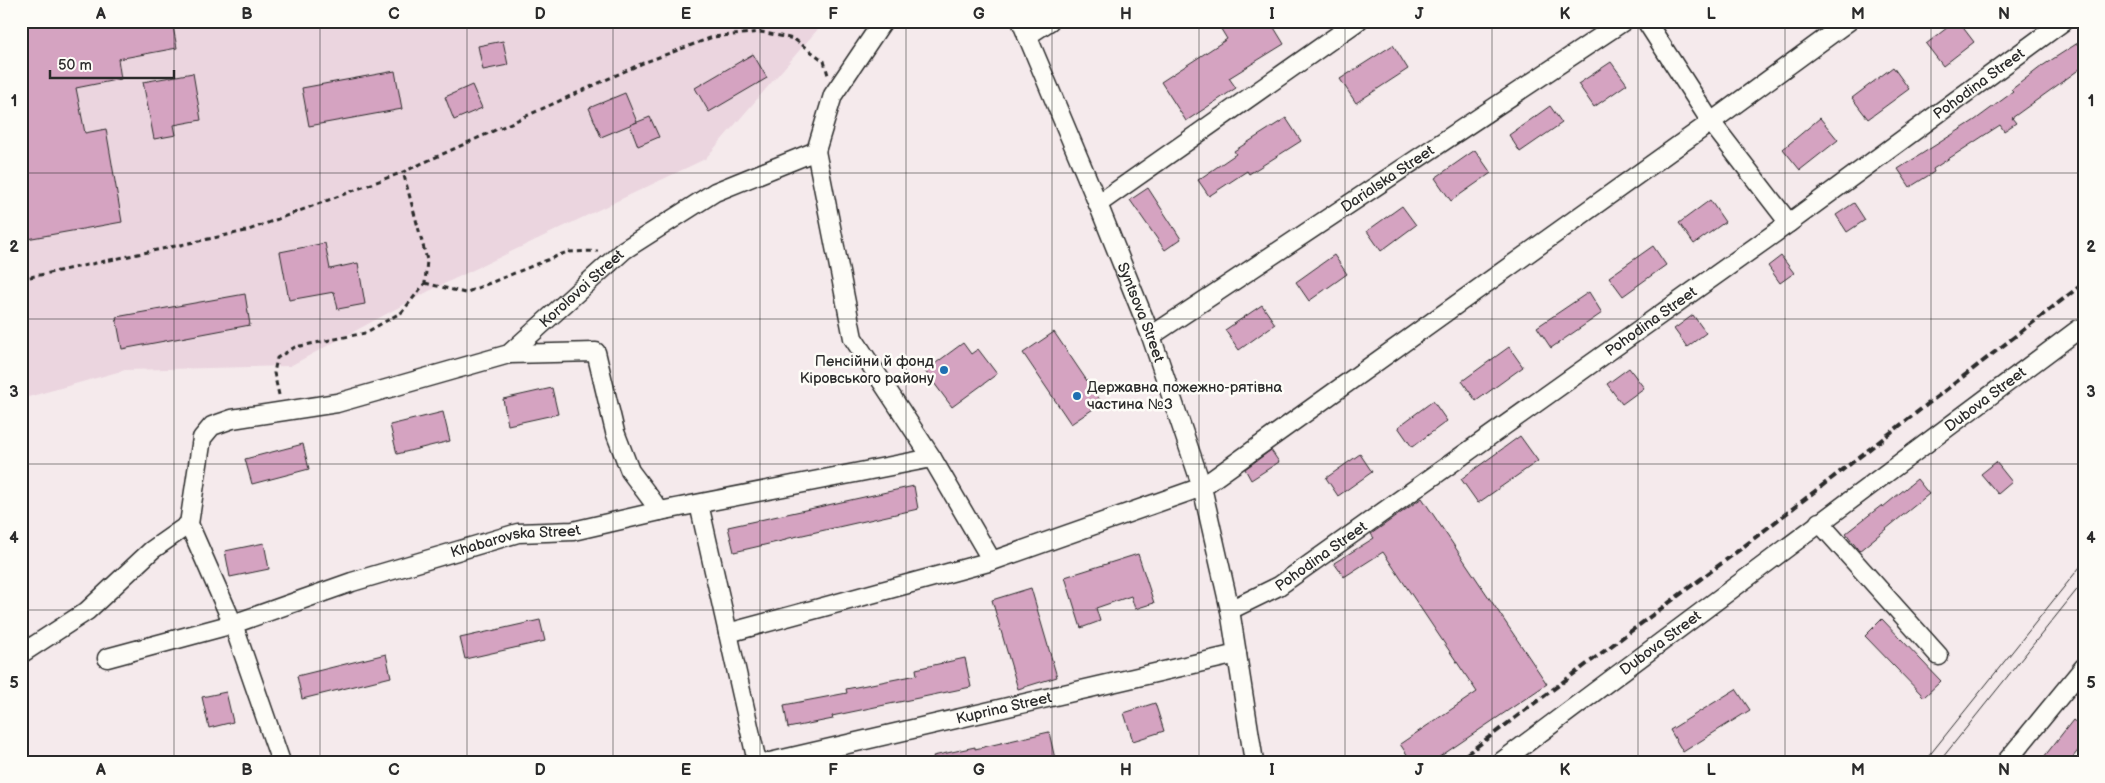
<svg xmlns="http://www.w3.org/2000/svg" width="2105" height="783" font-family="'Balsamiq Sans',sans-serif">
<rect width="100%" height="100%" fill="#f5eaec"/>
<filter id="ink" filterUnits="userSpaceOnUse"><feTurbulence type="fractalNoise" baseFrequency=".02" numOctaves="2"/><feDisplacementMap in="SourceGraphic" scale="10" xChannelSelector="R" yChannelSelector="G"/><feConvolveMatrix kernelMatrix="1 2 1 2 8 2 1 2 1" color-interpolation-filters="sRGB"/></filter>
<g filter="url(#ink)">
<path fill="#ebd5df" d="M21,21H825L705,159L429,291L290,366L125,370L21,399Z"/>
<g fill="#d5a3c1" stroke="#2b2b2b">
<path d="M44,21H172L177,48L118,59L121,79L76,88L85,133L106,129L122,222L21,240V26Z"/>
<path d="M1216,21H1270L1284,44L1229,78L1236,88L1186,121L1161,82L1227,39Z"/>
<path d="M1956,21H1958L1974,42L1943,66L1926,44Z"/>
<path d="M2084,39V66L2012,118L2016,123L2004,131L2000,125L1933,169L1934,172L1910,187L1898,169L1975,120L2013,92L2011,90L2042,66Z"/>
<path d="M503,41L508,65L483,70L478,46Z"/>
<path d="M1393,45L1408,69L1356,103L1340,79Z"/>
<path d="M753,54L767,78L709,112L695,88Z"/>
<path d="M1611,62L1627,84L1594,107L1578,84Z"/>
<path d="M1893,67L1909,89L1868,119L1852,98Z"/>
<path d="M395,71L402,109L309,126L302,88Z"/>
<path d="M193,73L201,120L174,125L176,135L154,139L143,82Z"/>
<path d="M472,85L482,108L454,120L445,97Z"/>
<path d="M625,93L637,122L601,137L589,108Z"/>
<path d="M1550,106L1562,123L1520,152L1509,135Z"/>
<path d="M650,117L659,137L638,146L630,125Z"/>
<path d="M1286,118L1301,141L1249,174L1247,171L1209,196L1198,180L1236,154L1234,151Z"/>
<path d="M1820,118L1838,140L1800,170L1783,149Z"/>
<path d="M1475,150L1491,173L1451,201L1435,178Z"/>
<path d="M1148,188L1181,239L1165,250L1130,200Z"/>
<path d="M1710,200L1725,222L1694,244L1679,223Z"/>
<path d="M1854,203L1865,220L1847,232L1836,215Z"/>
<path d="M1402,206L1416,225L1381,251L1367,231Z"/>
<path d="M325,243L330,269L358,263L365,304L338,309L334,292L289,300L280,252Z"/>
<path d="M1653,246L1666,265L1623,296L1609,277Z"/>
<path d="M1334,255L1347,274L1309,301L1296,282Z"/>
<path d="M1781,256L1794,273L1780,283L1768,266Z"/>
<path d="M1589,292L1602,313L1551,348L1537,327Z"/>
<path d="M245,294L250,325L122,349L116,317Z"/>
<path d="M1262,305L1275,324L1239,350L1225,330Z"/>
<path d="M1693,315L1706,333L1687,347L1674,329Z"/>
<path d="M1054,332L1102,403L1071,424L1023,353Z"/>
<path d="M963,343L971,354L978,349L997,374L952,407L925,371Z"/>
<path d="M1509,347L1523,367L1476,401L1462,381Z"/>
<path d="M1629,368L1644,388L1622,404L1607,384Z"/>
<path d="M552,388L558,414L508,425L503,399Z"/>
<path d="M1433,401L1447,421L1412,447L1398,427Z"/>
<path d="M443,412L450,441L397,454L390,425Z"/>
<path d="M1520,436L1538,461L1478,503L1461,479Z"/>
<path d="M303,444L309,469L252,484L245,459Z"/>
<path d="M1271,450L1279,462L1251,480L1245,469Z"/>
<path d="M1360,454L1372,472L1338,496L1326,478Z"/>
<path d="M1996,462L2012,482L1998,494L1981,474Z"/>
<path d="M1917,479L1929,494L1859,551L1846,533L1882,505L1883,507Z"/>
<path d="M914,486L918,509L785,539L786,540L734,552L728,527Z"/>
<path d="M1422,498L1547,684L1432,762H1412L1400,744L1477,692L1383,552L1344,577L1334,563L1374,538L1371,534Z"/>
<path d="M264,543L269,569L230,577L225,551Z"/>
<path d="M1138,554L1154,603L1135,609L1131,596L1096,608L1100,621L1081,628L1065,577Z"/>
<path d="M1031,588L1057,677L1018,689L992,600Z"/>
<path d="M1882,619L1941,681L1924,697L1865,636Z"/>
<path d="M540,620L545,641L465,659L460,638Z"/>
<path d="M386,654L391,677L302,699L297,676Z"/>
<path d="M965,658L971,687L832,716L833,719L788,728L784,705L847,693L846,689L917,675L916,669Z"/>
<path d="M1736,689L1750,710L1683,752L1670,730Z"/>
<path d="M226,692L233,722L209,728L202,697Z"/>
<path d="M1155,703L1164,731L1133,741L1124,713Z"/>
<path d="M2073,720L2084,729V743L2069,762H2040Z"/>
<path d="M1049,732L1055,759L1042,762H934L933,756L975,747V749Z"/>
</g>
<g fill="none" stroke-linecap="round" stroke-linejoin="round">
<defs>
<g id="minor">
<path id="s1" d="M1021,21L1098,204L1151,336L1202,487L1230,610L1254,762"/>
<path d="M1646,21L1711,122L1789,223"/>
<path d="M1027,36L1050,21"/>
<path d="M816,151L853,338L932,458L992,561"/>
<path d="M1098,204L1358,21"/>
<path id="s2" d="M1151,336L1624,21"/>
<path d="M509,354L596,352L615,432L630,471L660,511"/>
<path d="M699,504L757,762"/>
<path d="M1819,522L1939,656"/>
<path id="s3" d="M1230,610L1279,586L1789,223L2064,21"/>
<path d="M728,633L992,561L1202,487L1711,122L1849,21"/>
<path d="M21,654L87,611L152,550L189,524"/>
<path id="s4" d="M107,658L233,624L352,582L518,533L573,531L660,511L932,458"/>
<path id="s5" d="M281,762L233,624L189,524L202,438L212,426L232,419L337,403L509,354L624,250L715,192L816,151L833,95L883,21"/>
<path id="s6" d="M770,762L1237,654"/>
<path id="s7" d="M1501,762L2079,329"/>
<path d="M2006,762L2084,667"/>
</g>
</defs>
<use href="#minor" stroke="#2b2b2b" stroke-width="21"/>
<g stroke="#2b2b2b" stroke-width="3" stroke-dasharray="5 4" stroke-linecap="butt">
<path d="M21,279L246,231L403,172L643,63L713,37L761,32L794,39L824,61L828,75"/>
<path d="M425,283L465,293L567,252L598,251"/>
<path d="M279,395L274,373L277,358L295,347L365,333L402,312L425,283L427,260L403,172"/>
</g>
<use href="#minor" stroke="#fdfcf7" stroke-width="18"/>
<g stroke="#2b2b2b" stroke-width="1">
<path d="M1924,762L2084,562"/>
<path d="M1939,762L2084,581"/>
</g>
<path stroke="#2b2b2b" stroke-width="4" stroke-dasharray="8 4" stroke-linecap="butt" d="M1456,762L1730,557L2084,283"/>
</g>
</g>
<path fill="none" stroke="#2b2b2b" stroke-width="1" stroke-opacity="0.55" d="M174,21V762M320,21V762M467,21V762M613,21V762M760,21V762M906,21V762M1052,21V762M1199,21V762M1345,21V762M1492,21V762M1638,21V762M1785,21V762M1931,21V762M21,173H2084M21,319H2084M21,464H2084M21,610H2084"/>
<g fill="#1f6fb2" stroke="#fdfcf7" stroke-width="2">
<circle cx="944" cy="370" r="5"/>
<circle cx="1077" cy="396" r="5"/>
</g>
<g text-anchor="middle" stroke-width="5" stroke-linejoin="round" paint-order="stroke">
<g font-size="15" fill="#2b2b2b" stroke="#fdfcf7">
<text dy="5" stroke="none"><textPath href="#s3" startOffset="916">Pohodina Street</textPath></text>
<text dy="5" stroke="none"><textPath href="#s2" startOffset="284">Darialska Street</textPath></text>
<text dy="5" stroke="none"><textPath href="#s5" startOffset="762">Korolovoi Street</textPath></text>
<text dy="5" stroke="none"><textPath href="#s1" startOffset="315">Syntsova Street</textPath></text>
<text dy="5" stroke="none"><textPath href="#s3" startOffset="511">Pohodina Street</textPath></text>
<text dy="5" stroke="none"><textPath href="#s7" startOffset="605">Dubova Street</textPath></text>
<text dy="5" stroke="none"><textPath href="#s4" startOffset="426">Khabarovska Street</textPath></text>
<text dy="5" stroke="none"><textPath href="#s3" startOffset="106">Pohodina Street</textPath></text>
<text dy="5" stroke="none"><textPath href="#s7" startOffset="199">Dubova Street</textPath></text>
<text dy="5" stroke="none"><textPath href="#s6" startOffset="240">Kuprina Street</textPath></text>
</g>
<g font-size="15" fill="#2b2b2b" stroke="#fdfcf7" text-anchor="end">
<text x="934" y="366">Пенсійни й фонд<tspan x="934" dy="17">Кіровського району</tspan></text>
<text x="1087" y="392" text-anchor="start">Державна пожежно-рятівна<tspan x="1087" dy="17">частина №3</tspan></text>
</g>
</g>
<rect width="2105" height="783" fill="none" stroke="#fdfcf7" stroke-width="55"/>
<path d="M50 70v8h124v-8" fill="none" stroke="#2b2b2b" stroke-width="2.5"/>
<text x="58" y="70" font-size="15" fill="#2b2b2b" stroke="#fdfcf7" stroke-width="4" paint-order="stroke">50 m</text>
<rect x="28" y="28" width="2050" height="728" fill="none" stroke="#2b2b2b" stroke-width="2"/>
<g font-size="16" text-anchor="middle" font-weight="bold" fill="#2b2b2b">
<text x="101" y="19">A</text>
<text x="247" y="19">B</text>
<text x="394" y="19">C</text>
<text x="540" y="19">D</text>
<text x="686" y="19">E</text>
<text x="833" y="19">F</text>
<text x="979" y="19">G</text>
<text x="1126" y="19">H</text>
<text x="1272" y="19">I</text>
<text x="1419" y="19">J</text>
<text x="1565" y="19">K</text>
<text x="1711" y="19">L</text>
<text x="1858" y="19">M</text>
<text x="2004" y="19">N</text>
<text x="14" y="106">1</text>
<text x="2091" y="106">1</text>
<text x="14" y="252">2</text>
<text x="2091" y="252">2</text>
<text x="14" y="397">3</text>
<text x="2091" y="397">3</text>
<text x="14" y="543">4</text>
<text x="2091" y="543">4</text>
<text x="14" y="688">5</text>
<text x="2091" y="688">5</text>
<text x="101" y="775">A</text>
<text x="247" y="775">B</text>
<text x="394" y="775">C</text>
<text x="540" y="775">D</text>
<text x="686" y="775">E</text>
<text x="833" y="775">F</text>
<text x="979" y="775">G</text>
<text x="1126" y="775">H</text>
<text x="1272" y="775">I</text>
<text x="1419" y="775">J</text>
<text x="1565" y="775">K</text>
<text x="1711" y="775">L</text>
<text x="1858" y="775">M</text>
<text x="2004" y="775">N</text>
</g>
</svg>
